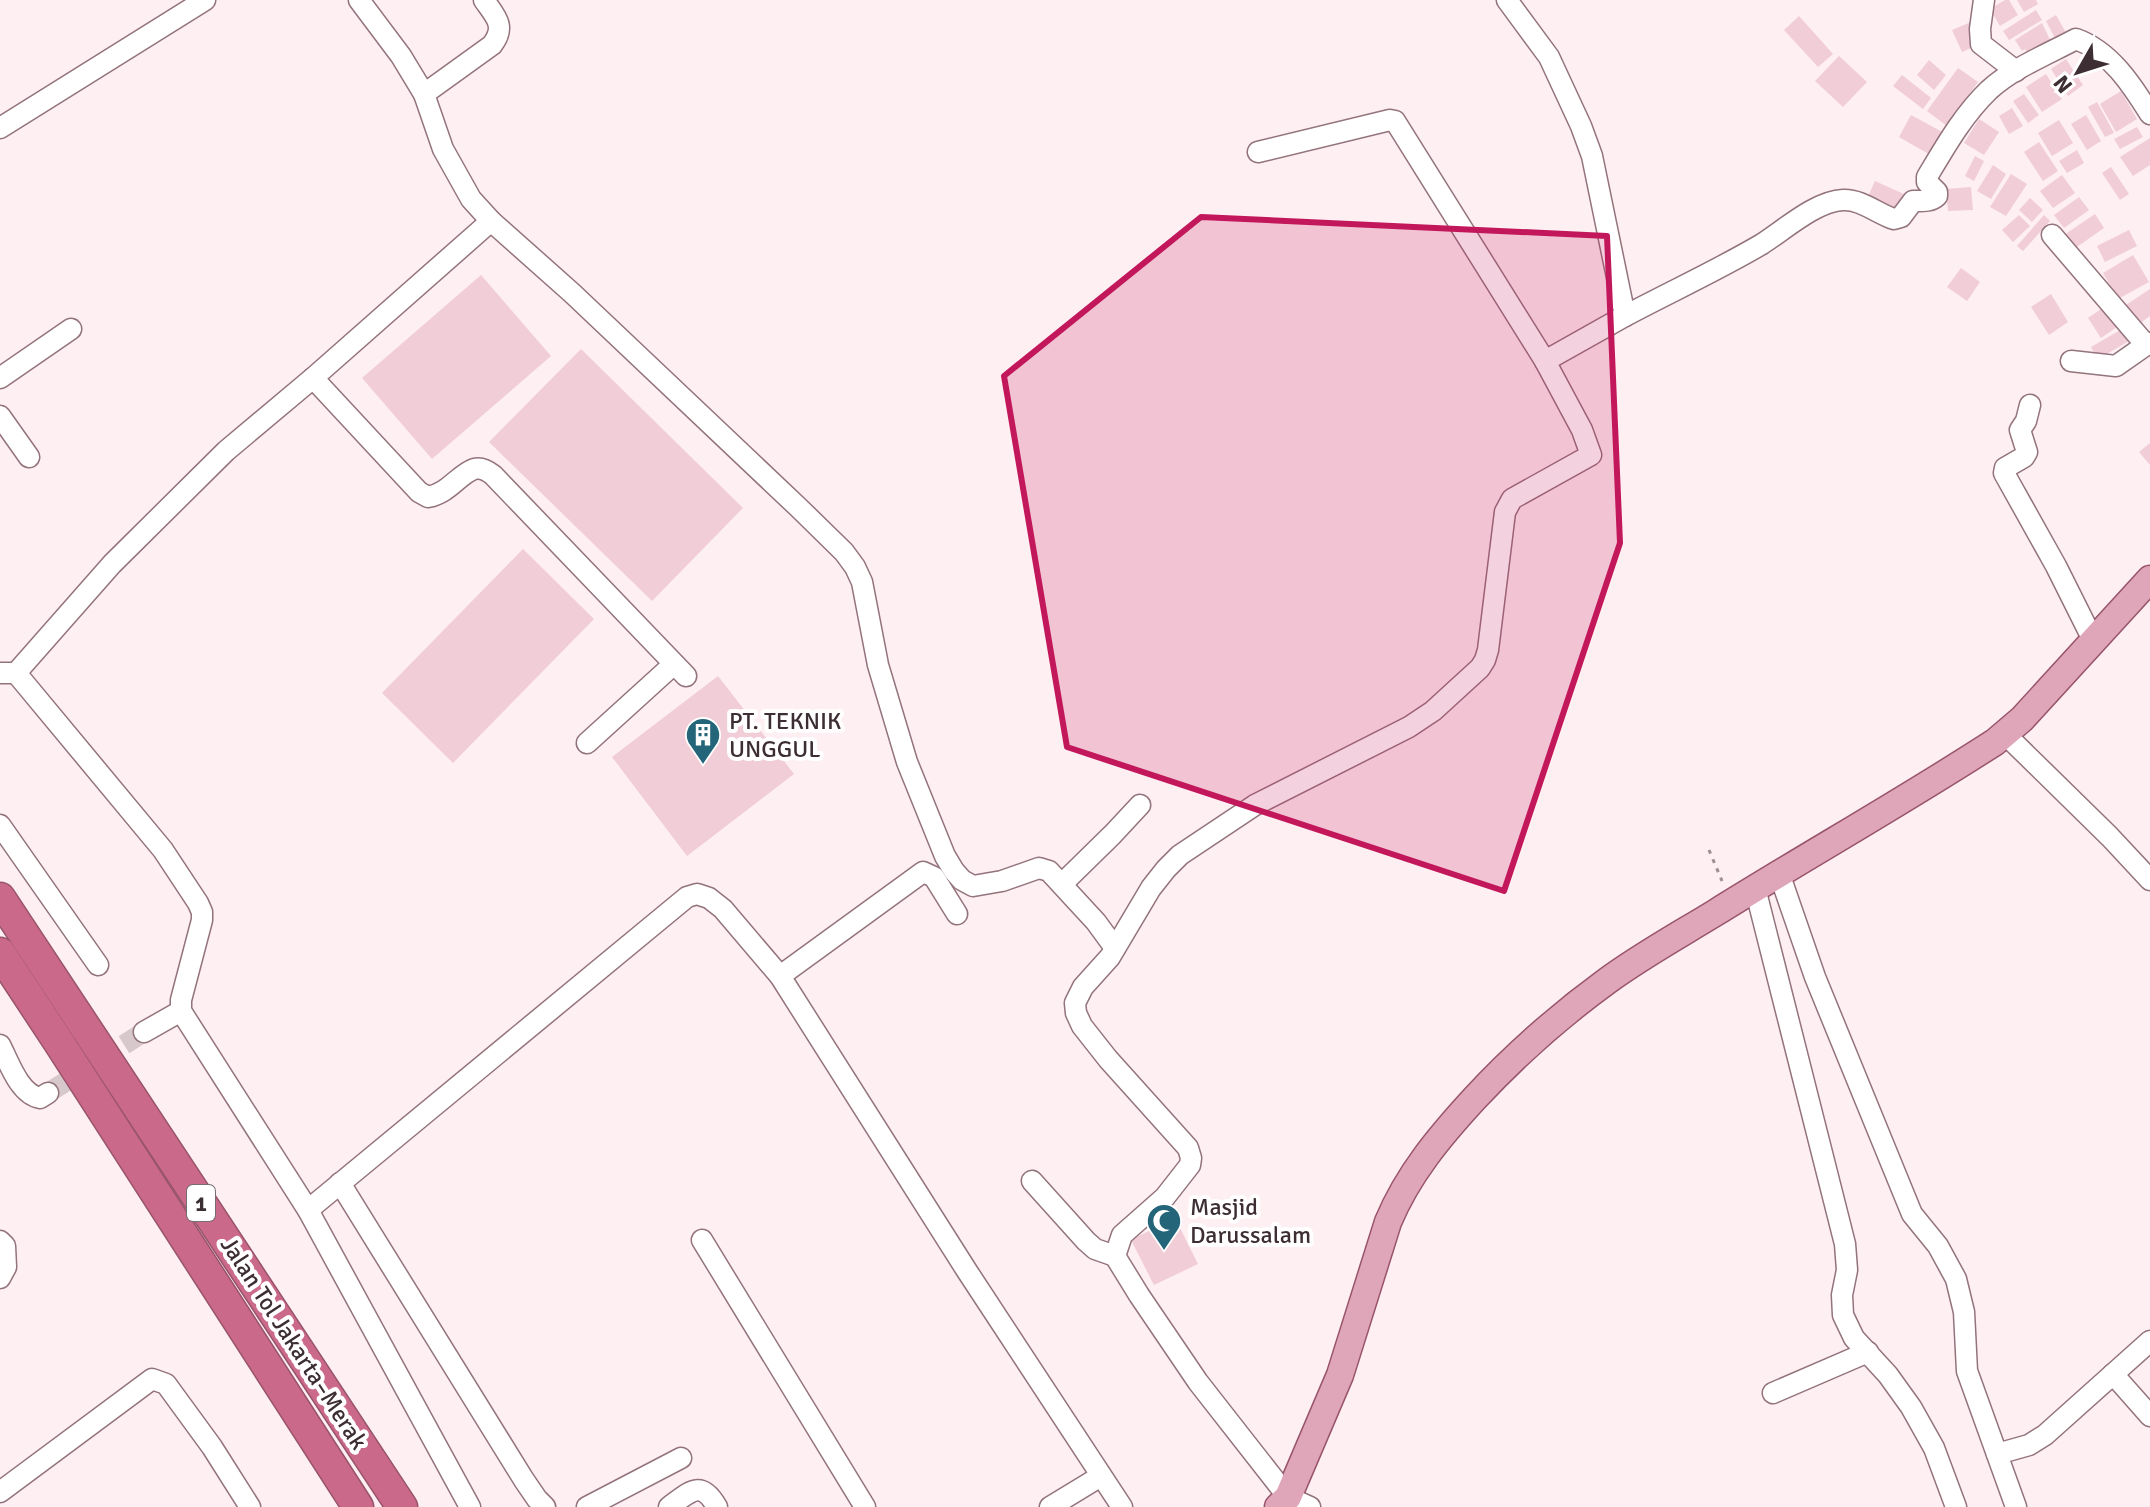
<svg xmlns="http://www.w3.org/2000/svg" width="2150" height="1507" font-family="Signika,sans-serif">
<rect width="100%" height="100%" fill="#feeff2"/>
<g fill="#f1cdd7">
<path d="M2005,0H2009L2018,15L2000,26L1990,9Z"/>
<path d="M2017,0H2036L2038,4L2024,12Z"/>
<path d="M2036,10L2042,20L2009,40L2003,31Z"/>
<path d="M2056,15L2069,38L2058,44L2046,21Z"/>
<path d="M1799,16L1833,54L1818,67L1784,30Z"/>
<path d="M1971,22L1980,44L1962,52L1952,30Z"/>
<path d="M2042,23L2054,48L2032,61L2025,49L2022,51L2015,40Z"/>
<path d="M1839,56L1867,82L1843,107L1815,81Z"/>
<path d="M2066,59L2083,85L2068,96L2051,69Z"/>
<path d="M1929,60L1946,75L1934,90L1917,75Z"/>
<path d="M1958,68L1978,82L1947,126L1927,111Z"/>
<path d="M2046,74L2062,99L2042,112L2026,87Z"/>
<path d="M1902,75L1931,98L1923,109L1893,86Z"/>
<path d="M2121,91L2137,119L2116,132L2100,104Z"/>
<path d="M2024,94L2039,115L2028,123L2013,101Z"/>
<path d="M2097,102L2114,133L2105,137L2088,107Z"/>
<path d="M2012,108L2023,126L2009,134L1999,116Z"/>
<path d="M1911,115L1946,134L1934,157L1899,137Z"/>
<path d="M2086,115L2101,141L2087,150L2071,124Z"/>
<path d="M1979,119L1999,132L1984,155L1964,143Z"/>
<path d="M2059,120L2073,143L2052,156L2038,133Z"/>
<path d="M2137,127L2143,137L2120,149L2114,139Z"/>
<path d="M2150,138V165L2133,176L2120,157Z"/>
<path d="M2039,142L2058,171L2043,181L2024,152Z"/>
<path d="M2077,150L2084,163L2067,173L2059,161Z"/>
<path d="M1975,156L1984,161L1974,181L1965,176Z"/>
<path d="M1993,165L2006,174L1991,199L1977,191Z"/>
<path d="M2111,167L2129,194L2120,200L2102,173Z"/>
<path d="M2011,174L2027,184L2006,216L1990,207Z"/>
<path d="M2062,175L2075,193L2053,208L2040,191Z"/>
<path d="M1875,181L1906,195L1899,212L1867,199Z"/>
<path d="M1971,187L1973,210L1948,211L1946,189Z"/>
<path d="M2079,197L2089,210L2064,228L2054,215Z"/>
<path d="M2030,198L2043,210L2032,222L2019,210Z"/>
<path d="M2095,214L2104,228L2074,249L2064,235Z"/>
<path d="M2019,215L2030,226L2013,242L2002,230Z"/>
<path d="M2044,215L2050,221L2023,251L2017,246Z"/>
<path d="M2129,230L2137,246L2105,262L2097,246Z"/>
<path d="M2133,255L2149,282L2118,299L2103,273Z"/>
<path d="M1961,268L1980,282L1967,301L1947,287Z"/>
<path d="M481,275L551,356L432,459L362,378Z"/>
<path d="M2150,289V316L2136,326L2123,307Z"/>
<path d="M2051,294L2068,322L2049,335L2031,307Z"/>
<path d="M2107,305L2120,325L2101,338L2088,318Z"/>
<path d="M2122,329L2129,341L2098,359L2091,347Z"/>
<path d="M581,349L743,508L652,601L489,442Z"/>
<path d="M2150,443V465L2139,452Z"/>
<path d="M523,549L594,619L453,763L382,693Z"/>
<path d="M718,676L794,774L687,856L612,757Z"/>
<path d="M1175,1218L1198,1264L1154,1285L1131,1240Z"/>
</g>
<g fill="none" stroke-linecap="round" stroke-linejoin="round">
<path stroke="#d7c8cc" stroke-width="20" stroke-dasharray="20 10" stroke-linecap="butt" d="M48,1093L144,1032"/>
<defs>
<g id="minor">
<path d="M359,0L401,56L424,94L443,149L471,199L491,221L572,293L798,507L844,552L855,567L862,582L878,665L907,762L945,856L954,871L962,880L973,886L1002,881L1039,868L1049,871L1096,922L1115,948"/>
<path d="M1507,0L1549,57L1581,126L1592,156L1625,316L1545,361"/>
<path d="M1984,0L1980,29L1981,44L2016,71"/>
<path d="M424,94L492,45C507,26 495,16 484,0"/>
<path d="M0,128L205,0"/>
<path d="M1258,152L1390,120L1395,121L1545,361L1582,430L1591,455L1512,499L1505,512L1488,650L1485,660L1480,668L1433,711L1409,727L1255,805L1180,855L1166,869L1151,888L1110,957L1083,987L1075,1003L1076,1013L1082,1026L1108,1059L1188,1148L1191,1158L1190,1165L1165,1197L1122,1235L1115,1256L1139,1295L1198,1382L1288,1497L1310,1507"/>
<path d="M2052,235L2146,345L2150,343"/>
<path d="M1625,316C1670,292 1718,270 1762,244C1784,230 1816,201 1843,200C1861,199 1878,214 1894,219L1901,217L1913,201C1921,201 1931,202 1937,196V192L1927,182V177C1945,147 1963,115 1989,90C2013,68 2048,54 2076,39C2110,51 2132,85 2150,114"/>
<path d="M2071,361L2116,366L2146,345"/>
<path d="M0,378L71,329"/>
<path d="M313,378L419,492L428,497C449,493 458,475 474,469C481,467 488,471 493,475L686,676"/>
<path d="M2030,405L2026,421L2020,430L2027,452L2024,457L2005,468L2004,473L2056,566L2094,642"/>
<path d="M0,416L29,457"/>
<path d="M0,673H16L112,564L226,451L313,378L491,221"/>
<path d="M16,673L163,850L198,903L202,912V920L181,1000V1011L308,1210L470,1507"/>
<path d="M2005,734L2110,837L2150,880"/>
<path d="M587,743L674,664"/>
<path d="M0,825L98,965"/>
<path d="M1779,873L1815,977L1912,1214L1938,1246L1956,1279L1964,1312L1967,1371L2016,1507"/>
<path d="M1062,884L1113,834L1140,805"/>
<path d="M1755,888L1845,1244L1847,1270L1842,1295L1843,1315L1854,1338L1888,1375L1911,1407L1934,1448L1956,1507"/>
<path d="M780,976L923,872L934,877L957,914"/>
<path d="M144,1032L181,1011"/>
<path d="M0,1045C9,1062 19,1094 40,1098L48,1093"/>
<path d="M1032,1181L1086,1241L1095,1249L1115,1256"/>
<path d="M340,1183L524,1480L537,1499L545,1507"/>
<path d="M308,1210L687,897L697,894L709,898L723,909L780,976L967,1271L1122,1507"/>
<path d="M702,1240L865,1507"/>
<path d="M0,1241L5,1246L6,1267L0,1278"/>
<path d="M2113,1374L2150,1416"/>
<path d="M1773,1393L1868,1352"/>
<path d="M1997,1454L2029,1445L2045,1435L2150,1341"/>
<path d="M0,1492L152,1379L166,1384L212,1447L250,1507"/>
<path d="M587,1507L681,1458"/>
<path d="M669,1507C691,1491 701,1479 717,1507"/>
<path d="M1050,1507L1101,1476"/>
</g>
<path id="major" d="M1278,1507L1288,1497L1340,1375L1388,1222C1408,1174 1440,1136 1475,1098C1515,1055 1559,1016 1607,981C1641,956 1679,935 1715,913C1808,855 1904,801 1995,742L2022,719L2150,579"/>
<g id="highway">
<path d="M0,898L402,1507"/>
<path d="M0,953L58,1041L358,1507"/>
</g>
</defs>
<use href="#minor" stroke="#93737c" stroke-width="23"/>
<use href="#major" stroke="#98546b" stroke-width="29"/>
<use href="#highway" stroke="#98546b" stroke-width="33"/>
<path stroke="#9e8f93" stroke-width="3" stroke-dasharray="4 6" stroke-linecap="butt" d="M1709,850L1722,881"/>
<use href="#minor" stroke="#fff" stroke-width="20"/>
<use href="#major" stroke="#dfa5b9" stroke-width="26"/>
<use href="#highway" stroke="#ca698a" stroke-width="30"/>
</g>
<path fill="#c2185b" fill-opacity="0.2" stroke="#c2185b" stroke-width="6" stroke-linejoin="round" d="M1201,217L1607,236L1620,543L1504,891L1067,747L1004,376Z"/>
<defs>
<symbol id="building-pin" viewBox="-11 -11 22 30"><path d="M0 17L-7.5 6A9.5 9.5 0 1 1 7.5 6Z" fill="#246579" stroke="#fff"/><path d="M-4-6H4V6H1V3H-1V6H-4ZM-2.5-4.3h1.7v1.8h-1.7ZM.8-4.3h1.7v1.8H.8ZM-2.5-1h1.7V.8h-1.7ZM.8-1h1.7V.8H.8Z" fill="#fff"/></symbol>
<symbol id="mosque-pin" viewBox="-11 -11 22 30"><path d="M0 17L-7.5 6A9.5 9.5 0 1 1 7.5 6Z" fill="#246579" stroke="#fff"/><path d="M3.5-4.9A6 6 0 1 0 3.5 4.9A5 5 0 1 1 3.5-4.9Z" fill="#fff"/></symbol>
</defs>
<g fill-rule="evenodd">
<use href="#building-pin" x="683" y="715" width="40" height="54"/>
<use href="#mosque-pin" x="1144" y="1201" width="40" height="54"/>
</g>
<g text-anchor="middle" stroke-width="8" stroke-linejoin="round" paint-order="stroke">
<rect fill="#fff" stroke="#766d70" stroke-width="2" x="187" y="1185" width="28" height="36" rx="6"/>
<g font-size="22" font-weight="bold" fill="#3c2e32">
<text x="201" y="1211">1</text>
</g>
<g font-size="24" fill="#3c2e32" stroke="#fff" text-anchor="start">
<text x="729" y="729">PT. TEKNIK<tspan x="729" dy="28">UNGGUL</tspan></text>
<text x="1190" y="1215">Masjid<tspan x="1190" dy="28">Darussalam</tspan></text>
</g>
<g font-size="24" fill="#3c2e32" stroke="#fff">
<text transform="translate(294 1343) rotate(57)" y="8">Jalan Tol Jakarta–Merak</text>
</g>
</g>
<g transform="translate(2078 72) rotate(231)" stroke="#ffffff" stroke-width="6" paint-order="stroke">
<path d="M0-6L14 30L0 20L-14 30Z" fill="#3c2e32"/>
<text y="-12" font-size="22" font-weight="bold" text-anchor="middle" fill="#3c2e32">N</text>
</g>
</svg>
